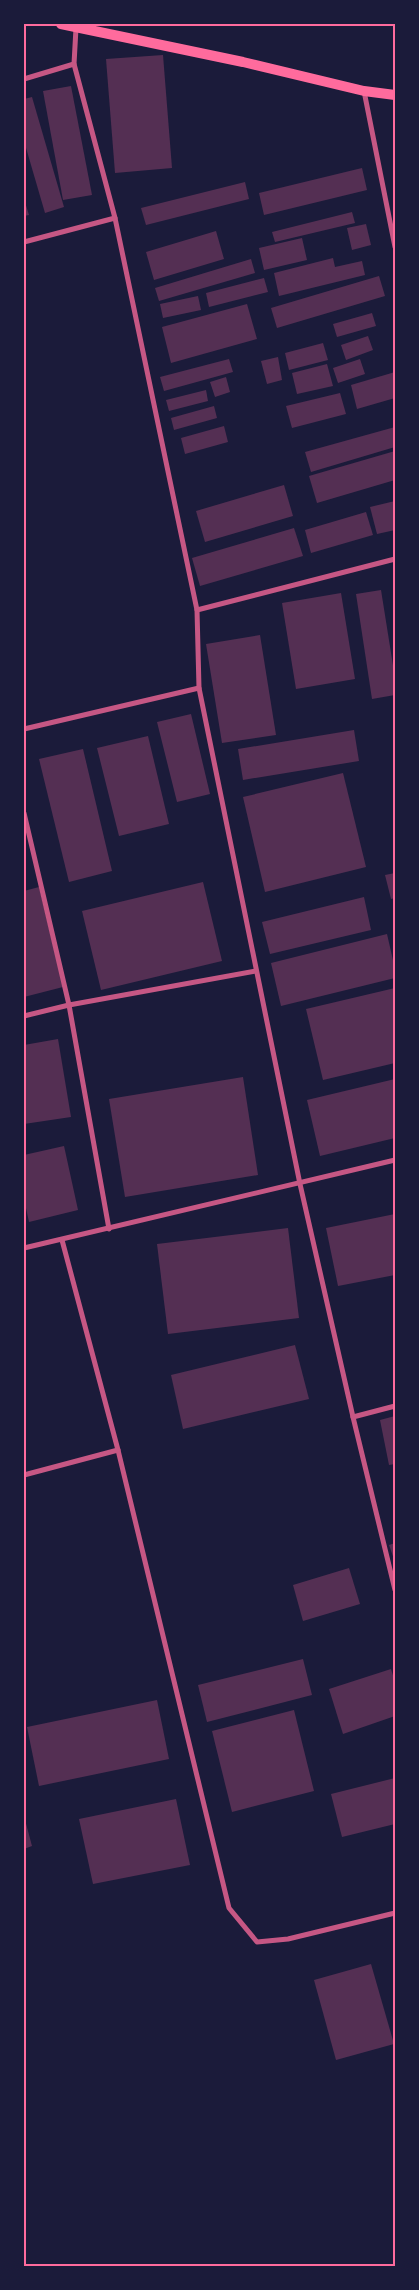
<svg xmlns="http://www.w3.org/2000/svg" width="419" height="2290" font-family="'Roboto Condensed',sans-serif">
<rect width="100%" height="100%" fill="#1b1b3a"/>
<g fill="#542f53">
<path d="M163,55L172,168L115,173L106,59Z"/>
<path d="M71,86L92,195L63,200L43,91Z"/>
<path d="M32,97L64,207L45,213L24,141V99Z"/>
<path d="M362,168L367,190L264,215L259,193Z"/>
<path d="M245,182L249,199L146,225L141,208Z"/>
<path d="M24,199L29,215L24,216Z"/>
<path d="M352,212L355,223L275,242L272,232Z"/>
<path d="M366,224L371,245L352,250L347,228Z"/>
<path d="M216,231L224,259L154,280L146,252Z"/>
<path d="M302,238L307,260L264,270L259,248Z"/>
<path d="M333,258L335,267L362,261L365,275L279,296L274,273Z"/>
<path d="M251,259L255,273L159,301L155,288Z"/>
<path d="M379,276L385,296L277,328L271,308Z"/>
<path d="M264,278L268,292L209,307L206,293Z"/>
<path d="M198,296L201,310L163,318L160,304Z"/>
<path d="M247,304L257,339L171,363L162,327Z"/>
<path d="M372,313L376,326L337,337L333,324Z"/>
<path d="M368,336L373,350L346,360L341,345Z"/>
<path d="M323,343L328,360L289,370L285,353Z"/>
<path d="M278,357L282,380L267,384L261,361Z"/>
<path d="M229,359L233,372L164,391L160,377Z"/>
<path d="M360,359L365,374L338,383L333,368Z"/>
<path d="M327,364L333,386L297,394L292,373Z"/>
<path d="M395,372V398L357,409L351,385Z"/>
<path d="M226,377L230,392L215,397L210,382Z"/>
<path d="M206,390L208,401L169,411L166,400Z"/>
<path d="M340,393L346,414L292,428L286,406Z"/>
<path d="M214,406L217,418L174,430L171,418Z"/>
<path d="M224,426L228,442L185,454L181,438Z"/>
<path d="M395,427V447L311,472L305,452Z"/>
<path d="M395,451V480L317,503L309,476Z"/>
<path d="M284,485L293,516L205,542L196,511Z"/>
<path d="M395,501V530L377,534L370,507Z"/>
<path d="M366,512L373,535L311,553L305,530Z"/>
<path d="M294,528L303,556L200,586L192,558Z"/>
<path d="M381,590L395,678V695L372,699L356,594Z"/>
<path d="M341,593L355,679L296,689L282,603Z"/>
<path d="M260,635L276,735L222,743L206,644Z"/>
<path d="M191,714L210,794L177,802L157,722Z"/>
<path d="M354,730L359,761L243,780L238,749Z"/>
<path d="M148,736L169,824L119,836L97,748Z"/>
<path d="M83,749L112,871L69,882L39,759Z"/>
<path d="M343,773L366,867L265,892L243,797Z"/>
<path d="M395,873V898L391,899L385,875Z"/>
<path d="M203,882L222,961L101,990L82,911Z"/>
<path d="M39,887L63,987L24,997V891Z"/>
<path d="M364,897L371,930L270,954L262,922Z"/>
<path d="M387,934L395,969V978L281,1006L271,963Z"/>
<path d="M395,988V1063L323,1080L306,1009Z"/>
<path d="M58,1039L71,1117L24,1124V1045Z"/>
<path d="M243,1077L258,1175L125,1197L109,1099Z"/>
<path d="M395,1079V1138L320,1156L307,1100Z"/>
<path d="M64,1146L78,1210L29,1222L24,1199V1155Z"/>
<path d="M395,1214V1275L338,1286L326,1228Z"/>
<path d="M288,1228L299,1318L168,1334L157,1244Z"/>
<path d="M295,1345L309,1399L183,1429L171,1375Z"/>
<path d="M395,1416V1464L389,1465L380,1420Z"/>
<path d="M395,1543V1562L389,1545Z"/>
<path d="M349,1568L360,1604L303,1621L293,1585Z"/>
<path d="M303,1659L312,1695L207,1722L198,1685Z"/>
<path d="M391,1669L395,1682V1716L343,1734L329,1689Z"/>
<path d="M157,1700L169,1759L39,1786L27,1727Z"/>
<path d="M294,1710L314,1791L232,1812L212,1731Z"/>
<path d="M395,1778V1824L342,1837L331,1794Z"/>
<path d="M176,1799L190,1865L93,1884L79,1819Z"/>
<path d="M24,1816L32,1846L24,1849Z"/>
<path d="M371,1964L394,2044L336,2060L314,1980Z"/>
</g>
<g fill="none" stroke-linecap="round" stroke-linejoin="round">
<g stroke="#c65784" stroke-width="5">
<path d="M76,28L74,64L115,218L197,610L199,688L300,1184L353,1417L395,1590"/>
<path d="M24,79L74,64"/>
<path d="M364,91L395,247"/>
<path d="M24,242L115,218"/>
<path d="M197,610L395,559"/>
<path d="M24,729L199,688"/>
<path d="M24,813L69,1005L109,1229"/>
<path d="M24,1016L69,1005L256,971"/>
<path d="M62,1240L118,1450L229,1908L257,1942L288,1939L395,1913"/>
<path d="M24,1248L395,1160"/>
<path d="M353,1417L395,1406"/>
<path d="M24,1475L118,1450"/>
</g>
<path stroke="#ff6b9d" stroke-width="10" d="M61,24L243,62L364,91L395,95"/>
</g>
<rect width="419" height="2290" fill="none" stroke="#1b1b3a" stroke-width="50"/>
<rect x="25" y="25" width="369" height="2240" fill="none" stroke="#ff6b9d" stroke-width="2"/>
</svg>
